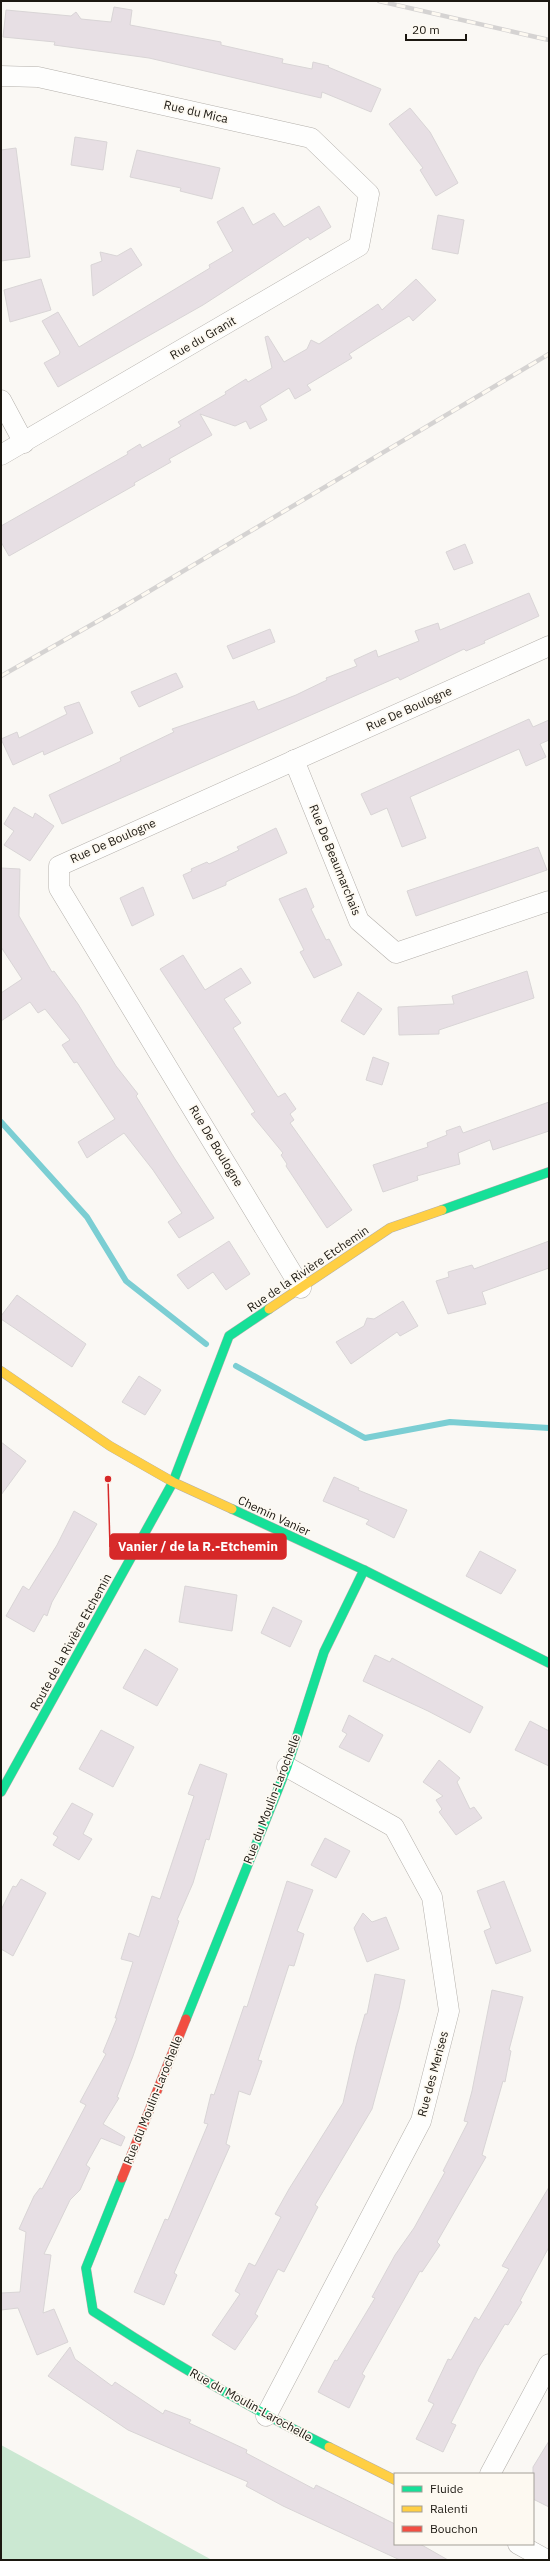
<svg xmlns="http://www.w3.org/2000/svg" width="550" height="2561" font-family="'IBM Plex Sans',sans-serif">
<rect width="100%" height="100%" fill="#faf8f4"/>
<path fill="#cbe8d2" d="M1,2445L212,2560H1Z"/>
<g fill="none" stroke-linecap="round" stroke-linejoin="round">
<g stroke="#7bced3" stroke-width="6">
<path d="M1,1122L87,1217L126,1281L206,1344"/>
<path d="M236,1366L365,1438L450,1422L549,1428"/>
</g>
</g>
<g fill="#e7dfe4" stroke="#d9d5d6">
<path d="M114,7L132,10L130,25L221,42V45L283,59L282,63L312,69L313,62L329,66L328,67L381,89L371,112L322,92L321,98L149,58L54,45L55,42L3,37L6,10L71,16L76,12L81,19L111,22Z"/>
<path d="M410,108L430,132L458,183L436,196L420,170L423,168L389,124Z"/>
<path d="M75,137L107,142L103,170L71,165Z"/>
<path d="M16,148L30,257L1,261V150Z"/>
<path d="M137,150L220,168L212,199L180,191L181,188L130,177Z"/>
<path d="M319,206L331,227L310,240L308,237L203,305L58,387L44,363L59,355L60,352L42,321L58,312L79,347L210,268L209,265L233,251L217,222L243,207L253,225L274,213L284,227Z"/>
<path d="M438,215L464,220L458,254L432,249Z"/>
<path d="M131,248L142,265L93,296L91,265L102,261L100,252L117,256Z"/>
<path d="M41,279L51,310L10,322L4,290Z"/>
<path d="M416,279L436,300L413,321L409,316L349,354L352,358L307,385L311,390L295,399L289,388L260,406L267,420L250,429L246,421L235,426L200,414L212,435L169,459L171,462L134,483L135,485L9,556L1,542V526L128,454L127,452L140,444L142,448L181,426L178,422L226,394L225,392L246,379L248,382L272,368L265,337L268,336L284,362L307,349L311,340L319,344L378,304L382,310Z"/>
<path d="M465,544L473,563L454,570L446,552Z"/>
<path d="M529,593L539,616L484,641L485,643L466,651L464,649L400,680L398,677L62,824L49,795L121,761L120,758L174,732L172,729L254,701L258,710L296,695L327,680L326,678L357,666L354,660L376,650L378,657L419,641L415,631L438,623L440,630Z"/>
<path d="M270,629L275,642L233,659L227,646Z"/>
<path d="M176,673L183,687L139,707L131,692Z"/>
<path d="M79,702L93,733L44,755L43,751L13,765L1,739L17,732L19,738L67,714L64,707Z"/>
<path d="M529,719L533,727L549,720V740L540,744L546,757L526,766L519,749L410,797L426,838L402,847L387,808L371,815L361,794Z"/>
<path d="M14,807L33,818L35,813L54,826L30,861L4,845L14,831L4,824Z"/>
<path d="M276,828L287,853L226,882V885L193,899L183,875L192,871L191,869L207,862L209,864L239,850L237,847Z"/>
<path d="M538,847L547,870L416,916L407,891Z"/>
<path d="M1,868L20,869L19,916L52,972L54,971L78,1004L116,1066L138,1094L136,1096L175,1159L214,1218L179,1238L168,1222L182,1213L153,1170L124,1133L87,1158L78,1142L115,1119L77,1062L74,1063L62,1045L70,1040L45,1009L38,1013L30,1002L1,1021V993L22,979L1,947Z"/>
<path d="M143,887L154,915L132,926L120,898Z"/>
<path d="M306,888L314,907L311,909L326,940L329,939L342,965L314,978L300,952L304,950L279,899Z"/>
<path d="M183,955L205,990L241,968L251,983L224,999L241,1023L233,1028L278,1097L285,1093L296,1109L290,1114L294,1120L290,1123L352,1210L327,1228L286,1166L287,1164L281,1155L283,1153L251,1114L255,1112L160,969Z"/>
<path d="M527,971L534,998L439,1030V1034L399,1035L398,1007L454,1004L452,996Z"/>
<path d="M358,992L382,1009L364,1035L341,1021Z"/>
<path d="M373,1057L389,1063L382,1085L366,1080Z"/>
<path d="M549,1102V1131L493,1150L490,1140L458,1153L460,1164L417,1176L418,1180L383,1192L373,1165L428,1147L427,1143L447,1135L446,1131L460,1126L463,1133Z"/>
<path d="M229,1241L250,1274L226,1290L213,1272L188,1289L177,1275Z"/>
<path d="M549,1241V1268L482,1292L486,1304L448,1314L436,1281L449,1277L448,1272L472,1265L474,1269Z"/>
<path d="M17,1295L86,1344L72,1367L1,1319V1316Z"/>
<path d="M403,1301L418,1326L400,1336L397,1332L351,1364L336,1342L364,1326L367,1318L374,1319Z"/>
<path d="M139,1376L161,1390L145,1415L122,1402Z"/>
<path d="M1,1442L26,1461L1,1495Z"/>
<path d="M334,1477L359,1488L358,1490L407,1510L394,1538L366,1524L369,1520L323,1501Z"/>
<path d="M74,1511L97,1524L52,1602L47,1616L44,1614L34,1632L6,1616L23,1586L29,1590L57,1545Z"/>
<path d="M480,1551L516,1570L501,1594L466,1576Z"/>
<path d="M185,1586L237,1595L232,1631L179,1622Z"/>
<path d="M273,1607L302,1621L290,1647L261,1633Z"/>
<path d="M145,1649L178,1669L157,1706L123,1688Z"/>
<path d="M375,1655L390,1662L392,1658L483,1707L470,1733L428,1711L363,1681Z"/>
<path d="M349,1715L383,1735L369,1762L339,1747L347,1734L342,1731Z"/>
<path d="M530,1721L549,1731V1766L515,1750Z"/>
<path d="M101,1730L134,1747L113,1787L79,1769Z"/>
<path d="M439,1760L460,1778L457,1782L470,1809L474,1807L482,1818L456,1835L439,1812L442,1809L436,1800L443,1796L423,1782Z"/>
<path d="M200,1764L227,1774L209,1840L206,1839L193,1883L177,1920L179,1921L133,2056L117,2097L119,2098L103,2124L125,2137L121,2146L101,2138L86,2165L90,2168L80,2190L70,2200L44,2254L51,2255L43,2313L54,2309L68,2342L37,2355L18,2308L1,2310V2293L20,2292L26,2232L19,2229L34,2196L40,2188L42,2189L86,2105L80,2102L106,2054L103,2052L117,2018H115L133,1962L121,1959L129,1933L139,1937L152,1896L160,1899L194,1796L188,1794Z"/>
<path d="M72,1803L93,1814L83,1834L92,1839L79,1860L53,1845L58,1837L53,1834Z"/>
<path d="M325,1838L350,1851L336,1878L311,1865Z"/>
<path d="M21,1879L46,1893L13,1956L1,1949V1910L13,1886L16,1887Z"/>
<path d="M287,1881L313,1890L297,1931L304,1934L294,1966L289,1965L278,1999L258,2060L262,2061L250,2095L239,2091L226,2144L230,2146L174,2273L177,2275L164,2305L134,2292L165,2219L168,2220L208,2124L204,2123L211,2094L214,2095L244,2006L247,2007Z"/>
<path d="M504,1881L531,1951L496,1964L484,1931L491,1928L477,1891Z"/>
<path d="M363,1913L372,1922L386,1917L399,1949L367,1962L354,1928Z"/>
<path d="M375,1974L405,1980L399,2009L372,2109L315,2205L318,2207L284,2272L278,2269L255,2314L258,2316L235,2350L212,2335L240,2294L235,2291L249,2263L255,2266L281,2217L275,2214L289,2189L343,2103L356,2046L365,2014H367Z"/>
<path d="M492,1990L523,1997L509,2050L511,2051L505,2082L503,2081L482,2155L486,2157L437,2242L440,2245L422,2272L420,2271L362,2374L365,2376L349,2408L318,2392L335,2360L337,2361L375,2298L372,2297L395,2255L414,2228L445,2172L443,2171L468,2122L464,2121L472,2091Z"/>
<path d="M549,2187V2247L520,2301L522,2302L508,2325L505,2324L479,2367L451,2423L456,2425L443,2452L416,2439L434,2404L428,2401L448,2359L451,2360L475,2317L479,2320L509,2269L502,2266Z"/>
<path d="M70,2347L75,2359L112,2386L115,2382L163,2414L165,2410L191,2420L189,2423L247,2450L246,2453L314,2489L316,2485L395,2524V2544H420L448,2560H400L283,2506L246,2486L248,2482L128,2430L48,2376Z"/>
<path d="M549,2441V2507L533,2499V2467Z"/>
</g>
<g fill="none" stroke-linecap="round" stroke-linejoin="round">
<defs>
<g id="street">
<path d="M1,76L38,77L311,138L369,194L359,246L1,455"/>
<path d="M1,400L24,443"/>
<path d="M294,760L359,921L396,953L549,901"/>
<path d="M301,1288L59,888V866L549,646"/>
<path d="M266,2416L421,2121L449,2011L432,1897L394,1827L287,1767"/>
<path d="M490,2474L549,2364"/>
<path d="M518,2544L547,2560"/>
</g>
<g id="fast">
<path d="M442,1210L549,1172"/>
<path d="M232,1509L364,1570L549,1663"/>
<path d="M1,1792L173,1482L229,1336L269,1309"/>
<path d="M186,2019L287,1767L324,1652L364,1570"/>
<path d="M122,2178L86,2268L93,2311C169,2361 247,2407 329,2447"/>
</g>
<g id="slow">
<path d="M269,1309L390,1228L442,1210"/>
<path d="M1,1371L110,1446L173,1482L232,1509"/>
<path d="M329,2447L395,2480"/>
</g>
<path id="jam" d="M122,2178L186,2019"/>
</defs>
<use href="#street" stroke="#b4b0ab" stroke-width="21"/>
<use href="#fast" stroke="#b4b0ab" stroke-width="10"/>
<use href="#slow" stroke="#b4b0ab" stroke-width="10"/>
<use href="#jam" stroke="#b4b0ab" stroke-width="10"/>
<use href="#street" stroke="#fefefd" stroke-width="20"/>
<use href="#fast" stroke="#16e098" stroke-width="9"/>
<use href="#slow" stroke="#ffcf43" stroke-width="9"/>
<use href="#jam" stroke="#f24e42" stroke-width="9"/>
<defs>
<g id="rail">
<path d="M379,1L549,40"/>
<path d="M1,676L121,608L549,354"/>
</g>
</defs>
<use href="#rail" stroke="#d5d3d2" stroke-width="4.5"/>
<use href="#rail" stroke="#fdf9f1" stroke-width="3" stroke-dasharray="9" stroke-linecap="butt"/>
</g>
<g text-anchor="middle" stroke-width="3.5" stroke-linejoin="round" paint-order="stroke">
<g font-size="12" fill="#1c1811" stroke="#fdf9f1">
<text transform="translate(196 112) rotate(13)" y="4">Rue du Mica</text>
<text transform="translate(203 338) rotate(-30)" y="4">Rue du Granit</text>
<text transform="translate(409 709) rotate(-24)" y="4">Rue De Boulogne</text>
<text transform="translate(113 841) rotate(-24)" y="4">Rue De Boulogne</text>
<text transform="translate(335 860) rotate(68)" y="4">Rue De Beaumarchais</text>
<text transform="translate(216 1146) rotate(59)" y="4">Rue De Boulogne</text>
<text transform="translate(308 1269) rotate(-34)" y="4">Rue de la Rivière Etchemin</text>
<text transform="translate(274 1516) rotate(25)" y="4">Chemin Vanier</text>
<text transform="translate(71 1642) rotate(-61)" y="4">Route de la Rivière Etchemin</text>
<text transform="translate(272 1799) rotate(-69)" y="4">Rue du Moulin-Larochelle</text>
<text transform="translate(433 2074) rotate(-75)" y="4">Rue des Merises</text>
<text transform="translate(153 2100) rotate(-68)" y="4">Rue du Moulin-Larochelle</text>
<text transform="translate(251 2405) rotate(29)" y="4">Rue du Moulin-Larochelle</text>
</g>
</g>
<path fill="none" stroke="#d62828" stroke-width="1.5" d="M108 1479L110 1547"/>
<circle fill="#d62828" stroke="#fdf9f1" stroke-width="1.5" cx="108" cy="1479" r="4"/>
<rect fill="#d62828" stroke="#d62828" stroke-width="1.5" x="110" y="1534" width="176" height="25" rx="4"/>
<g font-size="13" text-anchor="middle" font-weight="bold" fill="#fff">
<text x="198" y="1551">Vanier / de la R.-Etchemin</text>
</g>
<rect width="550" height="2561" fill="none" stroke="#1c1811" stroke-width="4"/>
<rect x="394" y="2473" width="140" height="72" fill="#fdf9f1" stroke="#a39f97"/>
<rect x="402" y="2486" width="20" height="6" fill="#16e098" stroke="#a39f97"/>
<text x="430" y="2493" font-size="12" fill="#1c1811">Fluide</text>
<rect x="402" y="2506" width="20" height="6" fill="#ffcf43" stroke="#a39f97"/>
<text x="430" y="2513" font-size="12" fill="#1c1811">Ralenti</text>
<rect x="402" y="2526" width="20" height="6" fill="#f24e42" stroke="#a39f97"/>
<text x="430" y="2533" font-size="12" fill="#1c1811">Bouchon</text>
<path d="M406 34v6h60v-6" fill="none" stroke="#1c1811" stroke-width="2"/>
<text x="412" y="34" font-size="12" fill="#1c1811" stroke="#fdf9f1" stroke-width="3" paint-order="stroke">20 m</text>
</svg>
